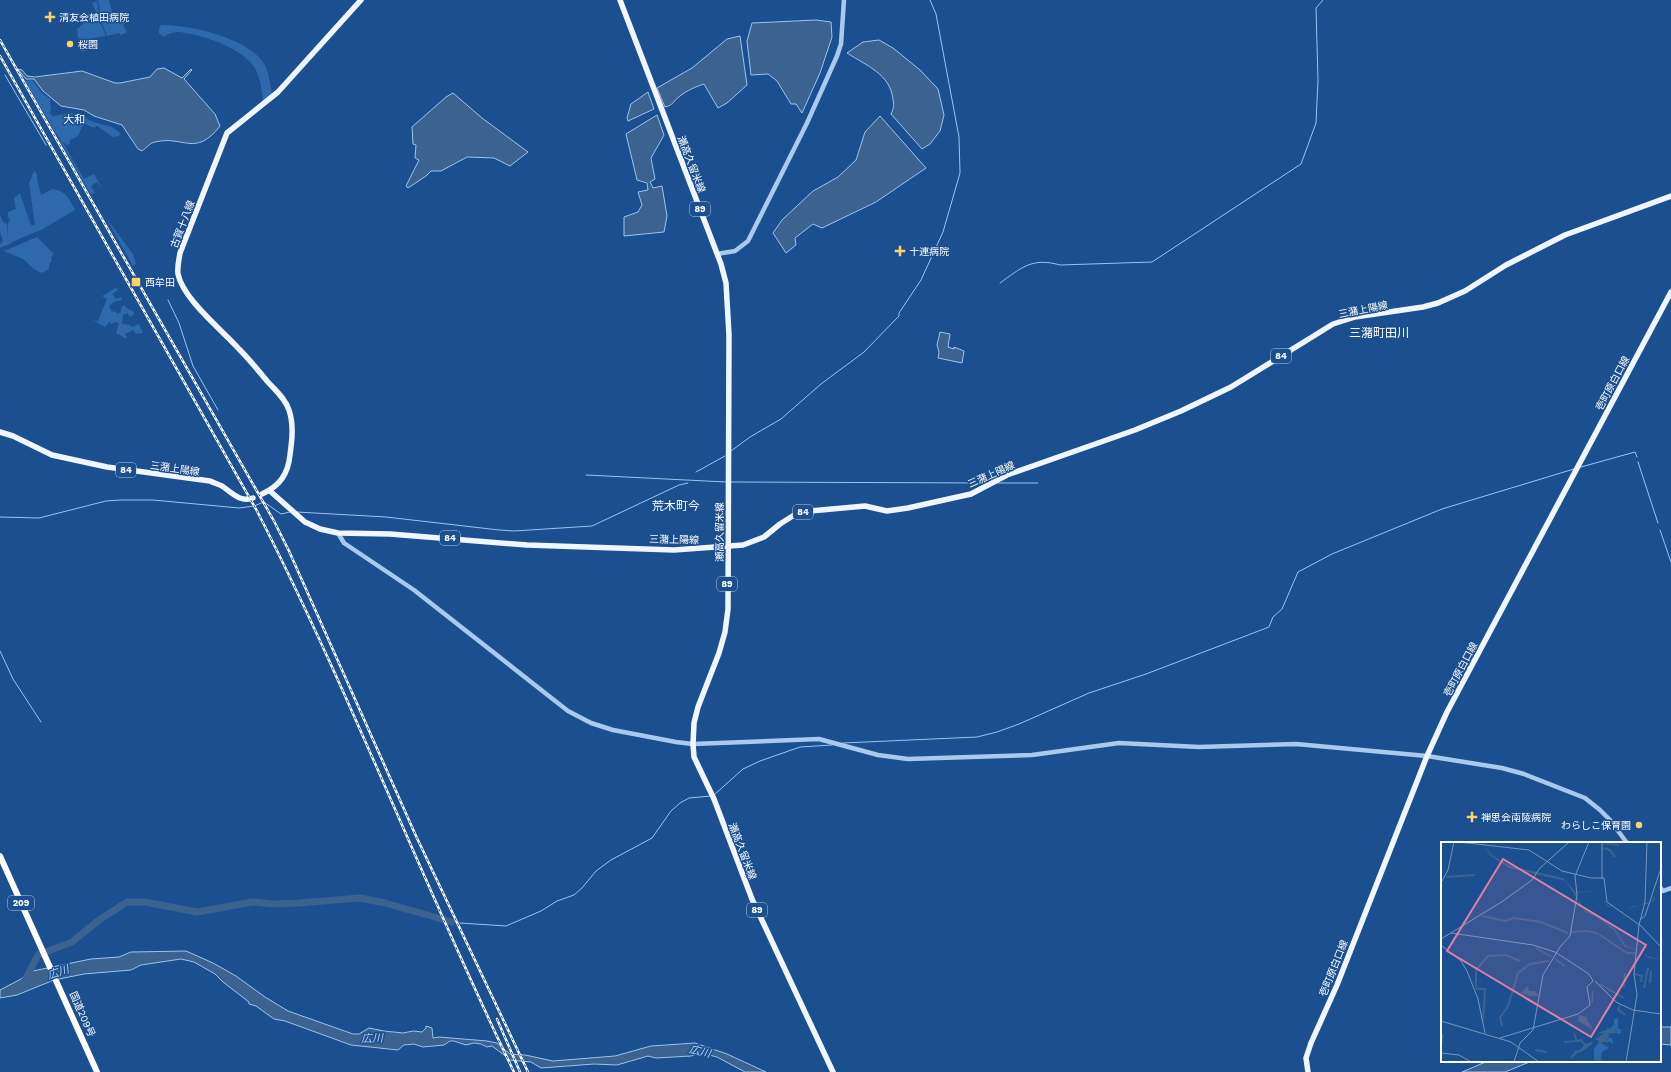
<svg xmlns="http://www.w3.org/2000/svg" width="1671" height="1072" font-family="'Work Sans','Noto Sans JP',sans-serif">
<rect width="100%" height="100%" fill="#1b4f8f"/>
<g fill="#2e69ad">
<path d="M98,0H109L113,16L122,11L128,22L123,25L127,32L121,35L119,33L107,36L102,23Z"/>
<path d="M97,1L100,21L106,36L93,38L84,43L85,51H80L77,29L96,12L92,3Z"/>
<path d="M161,25C190,25 245,37 263,62C269,71 270,84 272,94L263,103C262,92 261,81 256,70C246,49 199,33 177,32C172,32 167,35 163,37L159,33V28Z"/>
<path d="M32,80L41,92L50,99L51,110L49,113L53,116L71,113L81,115L93,122L112,127L120,133L119,136L113,137L97,126L94,128L85,124L82,127L78,136L70,140V144L67,145L62,141L84,179L94,174L101,187H100L97,182L91,186L95,193L91,195L60,141L61,140L55,132L25,81Z"/>
<path d="M34,171L37,174V179L41,195L52,189C66,191 69,198 75,210L43,229L12,242L10,240L12,243L0,248V244L3,241L0,232V214L3,222L7,224V238L8,224L10,219L8,218V212L16,209L14,198L20,193L26,211L19,212L26,211L31,225H35L29,183Z"/>
<path d="M106,218L133,254L136,264L133,266Z"/>
<path d="M37,237L54,254L51,258L52,260L49,265V269L42,273L34,269L23,259L4,251Z"/>
<path d="M116,288L118,290L112,294L116,299L121,297L122,300L114,302L109,306L112,312L114,311L118,314L121,311V308L124,305C126,310 133,309 135,314L130,317L127,313L123,315L122,324L130,325L132,327L139,324L143,333L136,334L133,330L125,334L127,338H125L116,333L119,324L116,322L111,324L109,322L105,327L93,320L98,321L107,299L102,296Z"/>
</g>
<g fill="#3c6290" stroke="#9cc4f0">
<path d="M816,20L831,22L832,37L820,73L802,113L796,104H791L777,81L768,74L751,75L747,41L752,23Z"/>
<path d="M740,36L747,85L727,103L718,108L704,84C695,87 688,90 680,96C673,101 674,105 665,107L657,88L692,68L727,39Z"/>
<path d="M879,40L893,48L920,70L938,89L944,115L940,131L930,144L922,149L891,114C894,108 894,105 893,99C890,74 867,66 847,53L863,42Z"/>
<path d="M164,68L182,78L191,69L192,70L184,79L215,114L220,126C195,158 184,135 155,142C150,143 146,148 142,151L138,149L122,125L94,116L84,110L61,106L43,91L34,79H26L18,69L22,70L27,76L35,77L82,71L115,83H120L150,77L157,69Z"/>
<path d="M648,92L654,109L628,121L627,118L631,104Z"/>
<path d="M453,93L482,118L528,152L510,166L494,158L467,157L441,171H431L426,176L408,188L406,186L419,160L415,158L416,145L413,144L412,127L446,97Z"/>
<path d="M657,115L664,135L651,158L655,179L650,182L653,188L662,186L667,216L664,232L624,236V217L638,212L642,205L638,192L648,190L647,183L637,180L626,134Z"/>
<path d="M880,116L926,168L876,202L822,228L813,224L795,238L796,245L786,253L773,233L782,220L813,191L838,177L856,160L865,132Z"/>
<path d="M940,332L950,334L948,347L954,349V347L964,351L962,363L938,358L939,352L937,345Z"/>
<path d="M186,951L213,963L236,976L265,997L288,1011L353,1034H359L369,1028L384,1031L403,1033L413,1031L422,1032L426,1028V1026L432,1028L433,1038L439,1037L487,1041L497,1043L510,1054L525,1055L553,1061L615,1056L651,1046L695,1043L727,1054L766,1072H745L717,1057L701,1053L691,1056L656,1058L648,1056L617,1065L594,1064L541,1068L531,1062L509,1060L504,1055L492,1046L487,1047L481,1044L474,1043L466,1045L454,1041H450L444,1045L423,1047L414,1044L404,1045L398,1050L351,1045L285,1021L274,1019L256,1006L249,1004V1002L223,982L215,974L194,962L181,959L141,965L131,970L84,974L54,980L17,995L0,998V990L21,979L28,972L91,959L119,957L131,952Z"/>
<path d="M1660,1027H1671V1045L1660,1044Z"/>
<path d="M1488,1061H1532L1505,1072H1462Z"/>
</g>
<g fill="none" stroke-linecap="round" stroke-linejoin="round">
<g stroke="#9cc4f0" stroke-width="1">
<path d="M5,75L46,145"/>
<path d="M1000,283C1021,268 1032,257 1060,265L1152,262L1301,164L1316,123L1318,80L1316,8L1323,0"/>
<path d="M168,300L179,323L193,366L218,410"/>
<path d="M731,451L750,437L781,419L821,384L864,352L899,316V313L921,280L943,232L960,173L959,137L936,14L930,0"/>
<path d="M1638,462L1658,523"/>
<path d="M1581,467L1635,452L1637,457"/>
<path d="M696,472L725,456"/>
<path d="M586,475L726,482"/>
<path d="M731,482L986,483"/>
<path d="M997,483H1038"/>
<path d="M297,512L386,517L499,530L514,531L592,526L679,485L688,483"/>
<path d="M0,517L39,518L106,501L121,500H153L239,508L254,506L264,502L281,514L290,512"/>
<path d="M1660,530L1671,562"/>
<path d="M0,651L13,679L41,722"/>
<path d="M843,743L977,737L997,732L1019,724L1089,693L1146,674L1269,627L1273,617L1282,609L1298,572L1332,554L1442,509L1574,469"/>
<path d="M714,795L743,769L760,761L800,747L832,745"/>
<path d="M121,904L122,907"/>
<path d="M460,923L506,926L541,911L557,901L574,895L582,888L596,871L611,860L652,838L671,811L680,803L689,798L711,796"/>
</g>
<path stroke="#3c6290" stroke-width="7" d="M25,980L38,955L72,942L99,920L127,902H145L197,912L253,902L274,904L299,903L360,898L385,903L452,922"/>
<g stroke="#a9c9ee" stroke-width="4.5">
<path d="M717,254L735,251L748,241L807,123L837,56L841,44L844,0"/>
<path d="M338,533L344,543L414,590L568,711L591,723L613,730L676,742L693,744L819,739L878,755L908,759L1032,755L1119,743L1199,747L1296,744L1427,756L1502,768L1524,774L1585,798L1600,810L1610,820L1627,843"/>
<path d="M1660,887L1663,891L1671,888"/>
</g>
<g stroke="#f0f6ff" stroke-width="5.5">
<path d="M620,0L721,264L726,283L729,335L728,609L725,632L719,653L698,707L694,723L693,744L694,757L714,799L752,899L833,1072"/>
<path d="M0,432L13,436L52,455L107,467L210,481C214,483 218,484 222,486C231,492 240,503 253,498"/>
<path d="M270,491L305,522L320,529L338,533L390,534L527,545L674,550L743,545L764,537L780,524L799,512L865,506L887,511L908,508L971,494L1007,475L1135,430L1181,411L1231,387L1333,324L1355,317L1423,307L1438,303L1465,291L1506,265L1565,235L1671,196"/>
<path d="M262,494C280,486 288,474 290,455C292,440 294,425 289,410C285,398 275,390 267,381C258,370 249,359 239,349C222,330 183,299 178,274C177,267 179,260 180,253L227,133L278,92L361,0"/>
<path d="M1308,1072L1306,1058L1311,1043L1337,985L1427,756L1447,712L1671,292"/>
</g>
<path stroke="#fff" stroke-width="6" d="M0,856L97,1072"/>
<defs>
<g id="rail">
<path d="M0,40L274,521L289,551L416,836L528,1072"/>
<path d="M0,56L257,511C351,694 424,887 514,1072"/>
<path d="M497,1019L520,1072"/>
</g>
</defs>
<use href="#rail" stroke="#fff" stroke-width="2.5"/>
<use href="#rail" stroke="#1b4f8f" stroke-width="1" stroke-dasharray="3" stroke-linecap="butt"/>
</g>
<g fill="#ffd166" stroke="#1b4f8f" stroke-width="1.5">
<path d="M48 11h4v4h4v4h-4v4h-4v-4h-4v-4h4z"/>
<circle cx="70" cy="44" r="4"/>
<path d="M898 245h4v4h4v4h-4v4h-4v-4h-4v-4h4z"/>
<rect x="131" y="277" width="10" height="10" rx="2"/>
<path d="M1470 811h4v4h4v4h-4v4h-4v-4h-4v-4h4z"/>
<circle cx="1639" cy="825" r="4"/>
</g>
<g text-anchor="middle" stroke-width="3" stroke-linejoin="round" paint-order="stroke">
<g fill="#1b4f8f" stroke="#bbcadd" stroke-width="1">
<rect x="690" y="202" width="20" height="14" rx="3"/>
<rect x="1271" y="349" width="20" height="14" rx="3"/>
<rect x="116" y="463" width="20" height="14" rx="3"/>
<rect x="793" y="505" width="20" height="14" rx="3"/>
<rect x="440" y="531" width="20" height="14" rx="3"/>
<rect x="717" y="577" width="20" height="14" rx="3"/>
<rect x="8" y="896" width="26" height="14" rx="3"/>
<rect x="747" y="903" width="20" height="14" rx="3"/>
</g>
<g font-size="9" font-weight="bold" fill="#fff">
<text x="700" y="212">89</text>
<text x="1281" y="359">84</text>
<text x="126" y="473">84</text>
<text x="803" y="515">84</text>
<text x="450" y="541">84</text>
<text x="727" y="587">89</text>
<text x="21" y="906">209</text>
<text x="757" y="913">89</text>
</g>
<g font-size="10" fill="#fff" stroke="#1b4f8f" text-anchor="start">
<text x="59" y="21">清友会植田病院</text>
<text x="78" y="48">桜園</text>
<text x="909" y="255">十連病院</text>
<text x="145" y="286">西牟田</text>
<text x="1481" y="821">禅思会南陵病院</text>
<text x="1631" y="829" text-anchor="end">わらしこ保育園</text>
</g>
<g font-size="10" fill="#fff" stroke="#1b4f8f">
<text transform="translate(692 164) rotate(69)" y="4">瀬高久留米線</text>
<text transform="translate(182 224) rotate(-69)" y="4">古賀十八線</text>
<text transform="translate(1363 309) rotate(-11)" y="4">三潴上陽線</text>
<text transform="translate(1612 383) rotate(-62)" y="4">壱町原白口線</text>
<text transform="translate(175 468) rotate(8)" y="4">三潴上陽線</text>
<text transform="translate(991 474) rotate(-24)" y="4">三潴上陽線</text>
<text transform="translate(719 532) rotate(-90)" y="4">瀬高久留米線</text>
<text transform="translate(674 539) rotate(1)" y="4">三潴上陽線</text>
<text transform="translate(1460 669) rotate(-62)" y="4">壱町原白口線</text>
<text transform="translate(743 851) rotate(69)" y="4">瀬高久留米線</text>
<text transform="translate(1333 968) rotate(-68)" y="4">壱町原白口線</text>
<text transform="translate(83 1014) rotate(66)" y="4">国道209号</text>
</g>
<g font-size="11" fill="#fff" stroke="#1b4f8f">
<text x="74" y="123">大和</text>
</g>
<g font-size="11" font-style="italic" fill="#b5d3f5" stroke="#1b4f8f">
<text transform="translate(58 972) rotate(-18)" y="4">広川</text>
<text transform="translate(372 1038) rotate(-1)" y="4">広川</text>
<text transform="translate(700 1051) rotate(13)" y="4">広川</text>
</g>
<g font-size="12" fill="#fff" stroke="#1b4f8f">
<text x="1379" y="337">三潴町田川</text>
<text x="676" y="510">荒木町今</text>
</g>
</g>
<g transform="translate(1441 842)">
<rect width="220" height="220" fill="#1b4f8f"/>
<path d="M177,176V187H180V191L176,192L175,187L158,192L155,196L156,199L169,192L167,196H171L172,202L168,199L166,202L168,204L166,203V194L157,199L168,206L161,210L160,217L153,220V207L158,200L154,197L155,195L159,190L166,188V186L169,187L173,182V177Z" fill="#2e69ad"/>
<path d="M40,0L51,13L69,24L122,36L128,42L134,50L155,49L162,51L163,52V59L168,64L175,62L179,63L186,66L192,64H198L203,61H209L214,54L220,53L214,54V58L208,62H203L199,64L186,66L175,62L170,65H168L163,60V52L155,49L134,51L144,68L159,76L174,87L184,103L202,110L207,114L220,118L208,116L211,117L214,133L211,117L206,115L202,110L183,104L173,88L157,76L144,70L125,39L68,26L50,14ZM87,144L88,149H94L98,154H87L80,151ZM138,173L146,175V178L150,183L152,188L137,179ZM175,187V191L168,192L165,196L166,200L159,201L155,197L165,189Z" fill="#3c6290"/>
<path fill="none" stroke="#3c6290" stroke-width="2" d="M163,1L178,3M163,6L169,8L174,15M5,35L34,33M41,74L64,79L73,76L100,80L127,91M130,90L147,89L158,92M159,93L186,111H195M95,106L111,115M114,117L124,124M194,132L201,134L200,140M209,141L210,129M159,142L183,156M183,145L184,131M203,146L207,126M151,161L152,149M179,163L177,168L185,173M42,179L44,147H36L35,143V128L47,114L65,113L79,119M61,184L59,176L67,164L77,131L89,122L108,119M137,199L140,198L144,203L151,201M123,200L136,199L133,191M0,204L2,192M94,208L106,210M140,209L151,201M133,210L139,209L144,204M132,216L131,214L140,208M153,217L165,220"/>
<path fill="none" stroke="#7695bc" stroke-width="1" d="M18,0L88,8L121,29L150,36H163L166,60L200,84L220,105M161,0V37M0,41L7,28L13,0M200,77L204,74L220,26M10,91L92,103L114,110L148,132L152,139M0,97L62,59L91,38L98,27L128,0M0,103L20,119L26,129L37,157L44,191M154,139L175,160L192,168L220,172M0,179L70,200L98,220M59,196L137,172L149,163L146,145L152,139M0,211L18,213L30,220M73,220L79,201L92,188L102,133L119,105L129,94L136,53L134,34L148,0M185,220L196,153L193,132L198,83L204,60L206,0"/>
<path fill="#dd80a5" fill-opacity="0.15" stroke="#dd80a5" stroke-width="2" d="M62,17L205,103L150,195L6,109Z"/>
<rect width="220" height="220" fill="none" stroke="#fff" stroke-width="2"/>
</g>
</svg>
